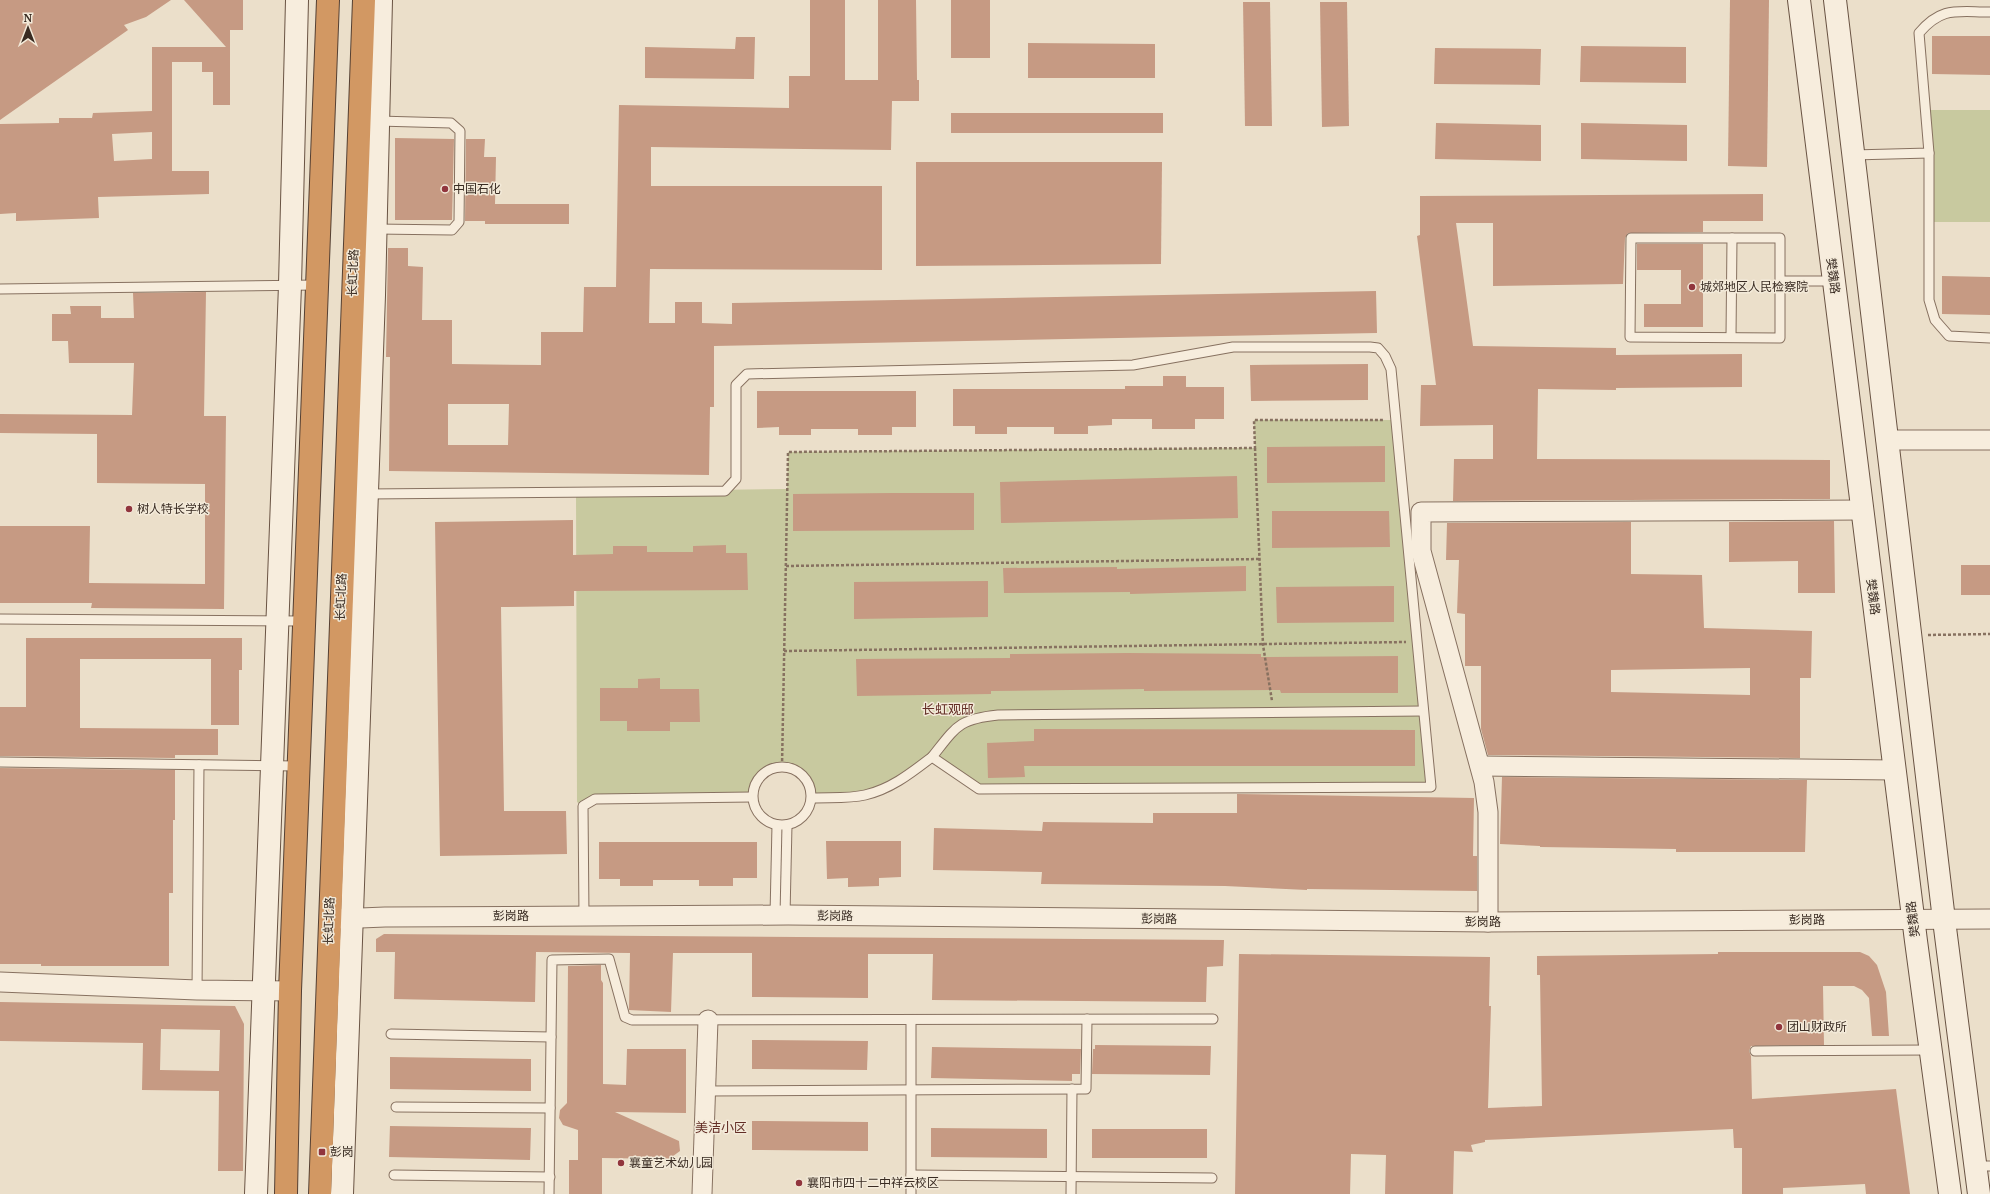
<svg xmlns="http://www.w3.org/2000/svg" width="1990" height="1194" font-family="'PT Serif','Noto Sans SC',serif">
<rect width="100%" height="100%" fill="#ebdfca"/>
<g fill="#c8c99f">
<path d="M1925,110H1990V222H1929Z"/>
<path d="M1254,420H1396L1431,787L979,789L932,757L908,776L864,795L812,798C807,756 756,755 752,797L595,799L583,806L577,802L576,492L787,489L788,452L1255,448Z"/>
</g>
<g fill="#c69a83" fill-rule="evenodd">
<path d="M0,0H171L146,17L124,25L128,30L0,120Z"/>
<path d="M184,0H243V30H230V105H213V72H202V62H172V171H209V194L98,197L99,218L16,221V213L0,214V124L59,123V118H92L93,113L152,111V47H226ZM152,132V159L114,161L112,134Z"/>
<path d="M810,0H845V80H878V0H916L917,80H919V101H892L891,150L651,147V186H882V270L650,269L649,323H675V302H702V323L732,324V303L1376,291L1377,333L714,346V407H710L709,475L389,471L390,357H386L388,248H408V266L423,267L422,320H452V364L541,365V332H583L584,287H616L619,105L789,108V76H810ZM448,404H509L508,445H448Z"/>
<rect x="951" y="0" width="39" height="58"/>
<path d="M1730,0H1769L1767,167L1728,166Z"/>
<path d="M1243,2H1270L1272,126H1245Z"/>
<path d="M1320,2H1347L1349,126L1322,127Z"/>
<path d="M1932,36H1990V75L1932,74Z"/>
<path d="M736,37H755L754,79L645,78V47L735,49Z"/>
<path d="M1028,43L1155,44V78H1028Z"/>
<path d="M1581,46L1686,47V83L1580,82Z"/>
<path d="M1435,48L1541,49L1540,85L1434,84Z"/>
<rect x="951" y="113" width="212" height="20"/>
<path d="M1436,123L1541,125V161L1435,159Z"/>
<path d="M1581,123L1687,125V161L1581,159Z"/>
<path d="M395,138L454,139L452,220H395Z"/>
<path d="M466,139H485L484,157H496L495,204H569V224H485V221H465Z"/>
<path d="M916,162H1162L1161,264L916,266Z"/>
<path d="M1763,194V221H1703V232L1628,233L1625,238L1623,284L1493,286V223H1456L1473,346L1616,348V355L1742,354V387L1616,388V390L1538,389L1537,459L1830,460V499L1453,501L1454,459H1493V425L1420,426L1421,385H1436L1417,236L1420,235V196Z"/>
<path d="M1637,244H1703V327H1644V304H1681V270H1637Z"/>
<path d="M1942,276L1990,277V315L1942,314Z"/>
<path d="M206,292L204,416H226L224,609L91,608L92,603H0V526H90L89,583L205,584V484L97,483V434L0,433V414L132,415L134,363H69L68,341H52V314H71L70,306H101V318H134L133,293Z"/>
<path d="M1368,364V400L1251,401L1250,365Z"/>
<path d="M1163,376H1186V387H1224V419H1195V429H1152V419H1112V425L1088,426V434H1054V427H1007V434H975V426H953V389H1125V386H1163Z"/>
<path d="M757,391H916V427H892V435H858V429H811V435H779V427L757,428Z"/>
<path d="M1385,446V482L1267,483V447Z"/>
<path d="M1237,476L1238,518L1001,523L1000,482Z"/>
<path d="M892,493H974V530L793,531V494Z"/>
<path d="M1272,511H1389L1390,547L1272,548Z"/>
<path d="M573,520V555L613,554V546H647V552H693V546L726,545V553H747L748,590L574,591V606L501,607L504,811H566L567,854L440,856L435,522Z"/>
<path d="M1834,521L1835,593H1798V561L1729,562V522Z"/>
<path d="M1631,522V574L1702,575L1704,628L1812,631L1811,678H1800V758L1488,755L1481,729V666H1465V614L1457,613L1459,560H1446L1447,523ZM1750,668V695L1611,692V670Z"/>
<rect x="1961" y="565" width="29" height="30"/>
<path d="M1246,566V591L1130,594V592L1004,593L1003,568L1117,567V569Z"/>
<path d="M988,581V617L854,619V582Z"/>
<path d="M1394,586V622L1277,623L1276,587Z"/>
<path d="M26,638H242V670H239V725H211V659H80V728L218,729V755H175V758L0,756V707H26Z"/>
<path d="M1128,653L1261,654V657L1398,656V693H1281L1280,690L1144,691V689L991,691V694L857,696L856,659L1010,658V654Z"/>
<path d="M660,678V689H699L700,722H670V731H627V721H600V688H638V679Z"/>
<path d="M1034,729L1415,730V766H1024L1025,777L988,778L987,743L1034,741Z"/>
<path d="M0,768L175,770V820H173V893H169V966H41V964H0Z"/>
<path d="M1502,777L1807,780L1805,852H1676V849L1540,847V846L1500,844Z"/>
<path d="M1237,794L1474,798L1473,856H1477V891L1307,889V890L1225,886L1041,884L1042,872L933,870L934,828L1042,831L1043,822L1153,823V813H1237Z"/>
<path d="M826,841H901V877L879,878V886L848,887V878L827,879Z"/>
<path d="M599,842H757V878H733V886H699V880H653V886H620V879H599Z"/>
<path d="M384,934L1224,940L1223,966L1207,967L1206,1002L932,1000L933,954H868V998L752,997V953H673L671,1012L629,1010L630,953L536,952L535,1002L394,999L395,952H376V939Z"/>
<path d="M1718,952H1860L1869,956L1877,965L1886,992L1889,1036H1872L1869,998L1862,990L1854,986H1823L1824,1045L1751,1046L1749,1051L1751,1056L1752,1099L1896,1089L1910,1194H1866L1865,1184L1783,1188V1194H1742V1148H1734L1733,1129L1485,1140V1142L1471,1145L1473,1152L1454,1151L1453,1194H1385L1386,1155L1351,1154L1350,1194H1235L1239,954L1490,957L1489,1006H1491L1488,1108L1542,1106L1540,975H1537V956L1718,954Z"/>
<path d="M601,965V980L603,983V1084L626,1085L627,1049H686V1113L615,1112L679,1141L680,1151L669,1159L602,1158V1194H569V1160H578V1130L563,1125L559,1118L560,1110L567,1103L568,966Z"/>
<path d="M0,1002L235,1006L244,1024L243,1171H218L219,1091L142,1090L143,1043L0,1041ZM161,1029L220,1030L219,1071L160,1070Z"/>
<path d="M752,1040L868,1041L867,1070L752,1069Z"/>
<path d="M1095,1045L1211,1046L1210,1075L1092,1074L1093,1049H1095Z"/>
<path d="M932,1047L1081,1049L1080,1074H1072V1081L931,1078Z"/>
<path d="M390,1057L531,1059V1091L390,1089Z"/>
<path d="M752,1121L868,1122V1151L752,1150Z"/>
<path d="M390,1126L531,1128L530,1160L389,1157Z"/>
<path d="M931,1128L1047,1129V1158L931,1157Z"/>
<rect x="1092" y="1129" width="115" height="29"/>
</g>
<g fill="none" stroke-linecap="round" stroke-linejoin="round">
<defs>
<g id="lane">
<path d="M1929,153V300L1935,320L1949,336L1990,338"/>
<path d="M1853,155L1929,153L1919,33C1942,6 1957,12 1990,12"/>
<path d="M376,229L452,230L459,222L460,131L451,123L378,121"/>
<path d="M1780,281V338L1630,337L1631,238H1780V281H1834"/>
<path d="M0,289L317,285"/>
<path d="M1731,337L1732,238"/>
<path d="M367,494L725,491L736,479V385L747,374L1133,365L1233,347H1370L1378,348L1385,356L1391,369L1431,787L979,789L932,757C911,773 891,789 865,795C848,799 829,797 812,798"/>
<path d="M0,619L304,621"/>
<path d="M932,757C956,727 958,719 998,715L1423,711"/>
<path d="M0,762L299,766"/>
<circle cx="782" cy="796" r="29"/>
<path d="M775,915L777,825"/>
<path d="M785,915L787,825"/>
<path d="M584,916L583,806L595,799L752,797"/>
<path d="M197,990L199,765"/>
<path d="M391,1034L551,1037"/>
<path d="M1755,1051L1931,1050"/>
<path d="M706,1091L1086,1089L1087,1019"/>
<path d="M396,1107L550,1108"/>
<path d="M1976,1166H1990"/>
<path d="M394,1175L550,1177"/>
<path d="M911,1175L1212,1178"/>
<path d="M549,1194L552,960L609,959L625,1017L632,1020L1213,1019"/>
<path d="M911,1194V1020"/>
<path d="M1071,1194L1072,1089"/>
</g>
<g id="street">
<path d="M1886,440H1990"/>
<path d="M1480,766L1895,770"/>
<path d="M336,919L385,917L788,915L1488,922L1990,919"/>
<path d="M1488,922V812L1484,782L1421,551V512L1863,510"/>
<path d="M0,982L197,990L290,991"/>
<path d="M702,1194L708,1020"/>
</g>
<g id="secondary">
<path d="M1799,0L1916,941L1950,1194"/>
<path d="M1835,0L1944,920L1979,1194"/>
<path d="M256,1194L290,285L297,0"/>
<path d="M342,1194L374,295L381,0"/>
</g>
<g id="highway">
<path d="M286,1194L290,991L328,0"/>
<path d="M320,1194L364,0"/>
</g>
</defs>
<use href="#lane" stroke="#877160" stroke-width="11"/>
<use href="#street" stroke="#877160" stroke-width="21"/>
<use href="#secondary" stroke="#695343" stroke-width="24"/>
<use href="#highway" stroke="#554033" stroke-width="24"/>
<g stroke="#877160" stroke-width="2.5" stroke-dasharray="3 2" stroke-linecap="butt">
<path d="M1255,448L1263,645L1272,701"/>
<path d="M786,566L1260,559"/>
<path d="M1928,635L1990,634"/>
<path d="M784,651L1406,642"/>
<path d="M782,766L788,452L1255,448L1254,420H1384"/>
</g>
<use href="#lane" stroke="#f7eddd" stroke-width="9"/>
<use href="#street" stroke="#f7eddd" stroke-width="19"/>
<use href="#secondary" stroke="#f7eddd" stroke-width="22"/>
<use href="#highway" stroke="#d29863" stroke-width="22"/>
</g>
<g fill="#91353d" stroke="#f3ead9" stroke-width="1.5">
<circle cx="445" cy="189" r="4"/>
<circle cx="1692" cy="287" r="4"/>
<circle cx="129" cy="509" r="4"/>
<circle cx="1779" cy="1027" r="4"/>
<rect x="318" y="1148" width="8" height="8" rx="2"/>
<circle cx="621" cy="1163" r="4"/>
<circle cx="799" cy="1183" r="4"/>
</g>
<g text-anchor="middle" stroke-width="3" stroke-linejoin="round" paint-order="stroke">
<g font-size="12" fill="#392b22" stroke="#f3ead9" text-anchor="start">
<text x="453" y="193">中国石化</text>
<text x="1700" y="291">城郊地区人民检察院</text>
<text x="137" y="513">树人特长学校</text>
<text x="1787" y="1031">团山财政所</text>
<text x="330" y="1156">彭岗</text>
<text x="629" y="1167">襄童艺术幼儿园</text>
<text x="807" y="1187">襄阳市四十二中祥云校区</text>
</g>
<g font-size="12" fill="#392b22" stroke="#f3ead9">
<text transform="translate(353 273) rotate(-88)" y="4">长虹北路</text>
<text transform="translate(1833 276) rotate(83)" y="4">樊魏路</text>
<text transform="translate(341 597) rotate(-88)" y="4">长虹北路</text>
<text transform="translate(1873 597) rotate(83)" y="4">樊魏路</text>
<text x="511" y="920">彭岗路</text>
<text transform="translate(835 916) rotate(1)" y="4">彭岗路</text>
<text transform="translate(1159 919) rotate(1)" y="4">彭岗路</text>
<text transform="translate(1913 919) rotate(-97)" y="4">樊魏路</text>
<text x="1807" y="924">彭岗路</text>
<text transform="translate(329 921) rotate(-88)" y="4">长虹北路</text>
<text x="1483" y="926">彭岗路</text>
</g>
<g font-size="13" fill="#622d25" stroke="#f3ead9">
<text x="948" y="714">长虹观邸</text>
<text x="721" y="1132">美洁小区</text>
</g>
</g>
<g transform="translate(28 28)" stroke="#f3ead9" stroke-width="3" paint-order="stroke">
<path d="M0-3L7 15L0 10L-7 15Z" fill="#392b22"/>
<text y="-6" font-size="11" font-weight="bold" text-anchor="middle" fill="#392b22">N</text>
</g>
</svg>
